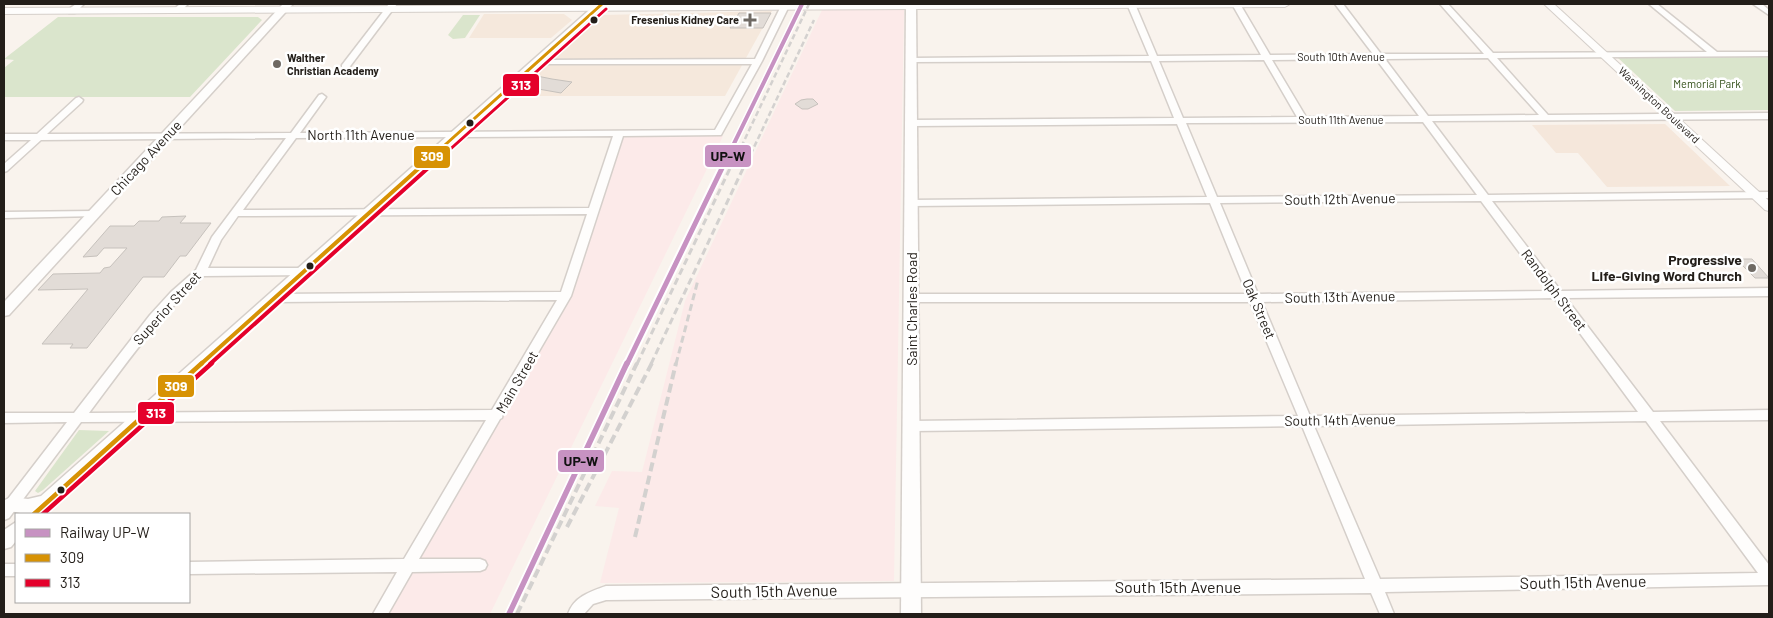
<svg xmlns="http://www.w3.org/2000/svg" width="1773" height="618" font-family="Barlow,sans-serif">
<rect width="100%" height="100%" fill="#f9f3ed"/>
<g fill="#f5e8dc">
<path d="M772,11L725,96H509L597,18L603,15Z"/>
<path d="M484,14H564L572,20L551,38H469Z"/>
</g>
<g fill="#fceae9">
<path d="M822,10H904L894,581L600,583L619,508L595,506L612,471L642,472L685,301Z"/>
<path d="M621,136H723L490,614H388L566,307Z"/>
</g>
<path fill="#f5e7db" d="M1665,124L1730,186L1607,187L1578,153H1556L1532,125Z"/>
<g fill="#dae5cc">
<path d="M463,15H480L465,38L453,39L448,35Z"/>
<path d="M58,17H258L262,20L190,97H4V68L14,60L4,59Z"/>
<path d="M1769,56V110L1675,111L1617,57Z"/>
<path d="M79,430L109,431L43,490L38,493L35,491Z"/>
</g>
<g fill="#e2dcd7" stroke="#c6c1bc">
<path d="M739,13H771L763,28H730Z"/>
<path d="M537,76L552,79L572,82L561,93L527,87Z"/>
<path d="M807,99H813L818,104L808,109H802L795,104L801,100Z"/>
<path d="M186,216L180,223H211L186,256H180L164,277H143L87,348H70L73,344H42L88,289L38,290L53,274L100,273L104,268L110,267L127,248H104L97,256L83,257L110,226H134L139,221H159L162,217Z"/>
<path d="M1736,259H1752L1769,278H1755Z"/>
</g>
<g fill="none" stroke-linecap="round" stroke-linejoin="round">
<defs>
<g id="minor">
<path d="M76,4H84L75,13H69V9Z"/>
<path d="M180,4H188L180,12H174L173,10Z"/>
<path d="M389,4H397L348,69H342V65Z"/>
<path d="M782,4H790L762,61L721,135L623,136L571,296L503,413L502,418L500,419L419,559H480L485,561L487,565L485,569L480,571L412,572L388,614H373L397,572L189,574V562L404,559L486,420L81,422L9,518L4,520V504L67,422L4,423V413H74L150,315L171,292L196,270L212,237L286,138L41,140L7,171L4,172V164L31,140H4V134H37L76,98L79,97L83,100L82,102L47,134L291,133L319,95L322,94L326,97L300,133L715,130L752,64H537L533,62L537,60L755,59ZM613,136L589,208L243,210L296,138ZM587,214L561,292L275,294L269,298L275,302L557,300L492,410L89,413C125,365 159,316 204,276L309,275L310,272L305,268H208L221,240L238,216Z"/>
<path d="M1127,4H1135L1157,56L1261,55L1232,4H1240L1270,55L1373,54L1335,4H1343L1381,54H1484L1440,4H1448L1493,53L1707,52L1649,4H1657L1717,52H1769V56L1497,58L1548,115L1769,113V119L1432,121L1488,195L1769,192V198L1492,201L1561,291L1769,288V296L1566,298L1653,412L1769,410V420L1660,421L1769,565V585L1385,592L1394,614H1380L1371,593L606,600L593,604L584,614H568C574,597 589,592 606,586L1365,579L1302,426L912,431L908,429L906,426L908,423L912,421L1298,416L1250,302H912L906,298L912,294H1247L1210,203L911,206L906,203L911,200L1207,197L1177,124L912,126L907,123L912,120L1174,118L1151,61L912,62L908,60L912,58L1149,56ZM1488,58L1539,115L1428,116L1385,59ZM1376,59L1419,116L1306,117L1272,60ZM1264,60L1297,117L1183,118L1159,61ZM1423,122L1477,195L1217,197L1186,123ZM1481,201L1548,291L1258,294L1220,203ZM1554,298L1638,412L1310,416L1262,302ZM1646,421L1758,573L1380,579L1314,426Z"/>
<path d="M1753,4H1762L1769,10V15Z"/>
<path d="M94,211L98,212L99,214L98,216L4,218V212Z"/>
<rect x="4" y="564" width="12" height="12"/>
</g>
<g id="tertiary">
<path d="M820,4H1290L1285,7L4,14V8Z"/>
<path d="M1544,4H1554L1769,201V211L1765,210Z"/>
</g>
<g id="secondary">
<path d="M283,4H293L9,315L4,316V302Z"/>
<path d="M596,4H607L46,514H25L5,510V500L11,497L28,499L41,496Z"/>
<path d="M906,4H916L921,614H901Z"/>
<path d="M16,522V541L11,547L4,549V530Z"/>
</g>
</defs>
<use href="#minor" stroke="#d5cfca" stroke-width="3"/>
<use href="#tertiary" stroke="#d5cfca" stroke-width="2"/>
<use href="#secondary" stroke="#d5cfca" stroke-width="3"/>
<use href="#minor" fill="#fefdfc" fill-rule="evenodd"/>
<use href="#tertiary" fill="#fefdfc" fill-rule="evenodd"/>
<use href="#secondary" fill="#fefdfc" fill-rule="evenodd"/>
<g stroke="#d3d1cf" stroke-width="2.5" stroke-dasharray="5.5 3" stroke-linecap="butt">
<path d="M734,162L809,4"/>
<path d="M747,162L814,20"/>
</g>
<g stroke="#d3d1cf" stroke-width="3" stroke-dasharray="7 4" stroke-linecap="butt">
<path d="M637,364L734,160"/>
<path d="M651,364L747,160"/>
<path d="M676,364L698,280"/>
</g>
<g stroke="#d3d1cf" stroke-width="4" stroke-dasharray="9 4.5" stroke-linecap="butt">
<path d="M567,527L652,363"/>
<path d="M635,537L676,363"/>
<path d="M517,614L637,363"/>
</g>
<defs>
<path id="bus-1-far2" d="M426,162L602,4"/>
<path id="bus-1-far1" d="M201,364L428,160"/>
<path id="bus-1" d="M34,514L202,363"/>
<path id="bus-2-far2" d="M436,162L606,9"/>
<path id="bus-2-far1" d="M210,364L437,160"/>
<path id="bus-2" d="M43,514L212,363"/>
</defs>
<use href="#bus-1-far2" stroke="#fff" stroke-width="6"/>
<use href="#bus-1-far1" stroke="#fff" stroke-width="8"/>
<use href="#bus-1" stroke="#fff" stroke-width="8"/>
<use href="#bus-2-far2" stroke="#fff" stroke-width="6"/>
<use href="#bus-2-far1" stroke="#fff" stroke-width="8"/>
<use href="#bus-2" stroke="#fff" stroke-width="8"/>
<use href="#bus-1-far2" stroke="#d79204" stroke-width="3"/>
<use href="#bus-1-far1" stroke="#d79204" stroke-width="4"/>
<use href="#bus-1" stroke="#d79204" stroke-width="4.5"/>
<use href="#bus-2-far2" stroke="#e4002b" stroke-width="3"/>
<use href="#bus-2-far1" stroke="#e4002b" stroke-width="4"/>
<use href="#bus-2" stroke="#e4002b" stroke-width="4.5"/>
<defs>
<path id="rail-1-far2" d="M725,162L802,4"/>
<path id="rail-1-far1" d="M627,364L726,160"/>
<path id="rail-1" d="M509,614L627,363"/>
</defs>
<use href="#rail-1-far2" stroke="#fff" stroke-width="7"/>
<use href="#rail-1-far1" stroke="#fff" stroke-width="9"/>
<use href="#rail-1" stroke="#fff" stroke-width="9"/>
<use href="#rail-1-far2" stroke="#c792c2" stroke-width="4"/>
<use href="#rail-1-far1" stroke="#c792c2" stroke-width="5"/>
<use href="#rail-1" stroke="#c792c2" stroke-width="5.5"/>
</g>
<g fill="#231e19" stroke="#fff" stroke-width="2">
<circle cx="594" cy="20" r="4.5"/>
<circle cx="470" cy="123" r="4.5"/>
<circle cx="310" cy="266" r="4.5"/>
<circle cx="61" cy="490" r="4.5"/>
</g>
<g fill="#6e6963" stroke="#fff" stroke-width="2">
<path d="M747.5 12.5h5v5h5v5h-5v5h-5v-5h-5v-5h5z"/>
<circle cx="277" cy="64" r="5"/>
<circle cx="1752" cy="268" r="5"/>
</g>
<g text-anchor="middle" stroke-width="5" stroke-linejoin="round" paint-order="stroke">
<g font-size="11" font-weight="bold" fill="#231e19" stroke="#fff" text-anchor="end">
<text x="739" y="24">Fresenius Kidney Care</text>
<text x="287" y="62" text-anchor="start">Walther<tspan x="287" dy="13">Christian Academy</tspan></text>
</g>
<g font-size="11" fill="#231e19" stroke="#fff">
<text x="1341" y="61">South 10th Avenue</text>
<text transform="translate(1659 105) rotate(43)" y="4">Washington Boulevard</text>
<text x="1341" y="124">South 11th Avenue</text>
</g>
<g font-size="11" fill="#2e4c14" stroke="#fff">
<text x="1707" y="88">Memorial Park</text>
</g>
<g font-size="14" fill="#231e19" stroke="#fff">
<text x="361" y="140">North 11th Avenue</text>
<text transform="translate(146 158) rotate(-47)" y="5">Chicago Avenue</text>
<text transform="translate(1340 199) rotate(-1)" y="5">South 12th Avenue</text>
<text transform="translate(1554 290) rotate(53)" y="5">Randolph Street</text>
<text transform="translate(1340 297) rotate(-1)" y="5">South 13th Avenue</text>
<text transform="translate(167 308) rotate(-48)" y="5">Superior Street</text>
<text transform="translate(912 309) rotate(-90)" y="5">Saint Charles Road</text>
<text transform="translate(1259 309) rotate(67)" y="5">Oak Street</text>
<text transform="translate(517 382) rotate(-60)" y="5">Main Street</text>
<text transform="translate(1340 420) rotate(-1)" y="5">South 14th Avenue</text>
</g>
<g font-size="14" font-weight="bold" fill="#231e19" stroke="#fff" text-anchor="end">
<text x="1742" y="265">Progressive<tspan x="1742" dy="16">Life-Giving Word Church</tspan></text>
</g>
<g font-size="16" fill="#231e19" stroke="#fff">
<text transform="translate(1583 582) rotate(-1)" y="6">South 15th Avenue</text>
<text x="1178" y="593">South 15th Avenue</text>
<text transform="translate(774 591) rotate(-1)" y="6">South 15th Avenue</text>
</g>
</g>
<g stroke="#fff" stroke-width="2">
<rect x="502" y="73" width="38" height="24" rx="5" fill="#e4002b"/>
<rect x="704" y="144" width="48" height="24" rx="5" fill="#c792c2"/>
<rect x="413" y="145" width="38" height="24" rx="5" fill="#d79204"/>
<rect x="157" y="374" width="38" height="24" rx="5" fill="#d79204"/>
<rect x="137" y="401" width="38" height="24" rx="5" fill="#e4002b"/>
<rect x="557" y="449" width="48" height="24" rx="5" fill="#c792c2"/>
</g>
<g font-size="14" text-anchor="middle" font-weight="bold" fill="#fff">
<text x="521" y="90">313</text>
<text x="432" y="161">309</text>
<text x="176" y="391">309</text>
<text x="156" y="418">313</text>
</g>
<g font-size="14" text-anchor="middle" font-weight="bold" fill="#111">
<text x="728" y="161">UP-W</text>
<text x="581" y="466">UP-W</text>
</g>
<rect width="1773" height="618" fill="none" stroke="#231e19" stroke-width="10"/>
<rect x="15" y="513" width="175" height="90" fill="#ffffff" stroke="#a7a5a3"/>
<rect x="25" y="529" width="25" height="8" fill="#c792c2" stroke="#a7a5a3"/>
<text x="60" y="538" font-size="15" fill="#231e19">Railway UP-W</text>
<rect x="25" y="554" width="25" height="8" fill="#d79204" stroke="#a7a5a3"/>
<text x="60" y="563" font-size="15" fill="#231e19">309</text>
<rect x="25" y="579" width="25" height="8" fill="#e4002b" stroke="#a7a5a3"/>
<text x="60" y="588" font-size="15" fill="#231e19">313</text>
</svg>
